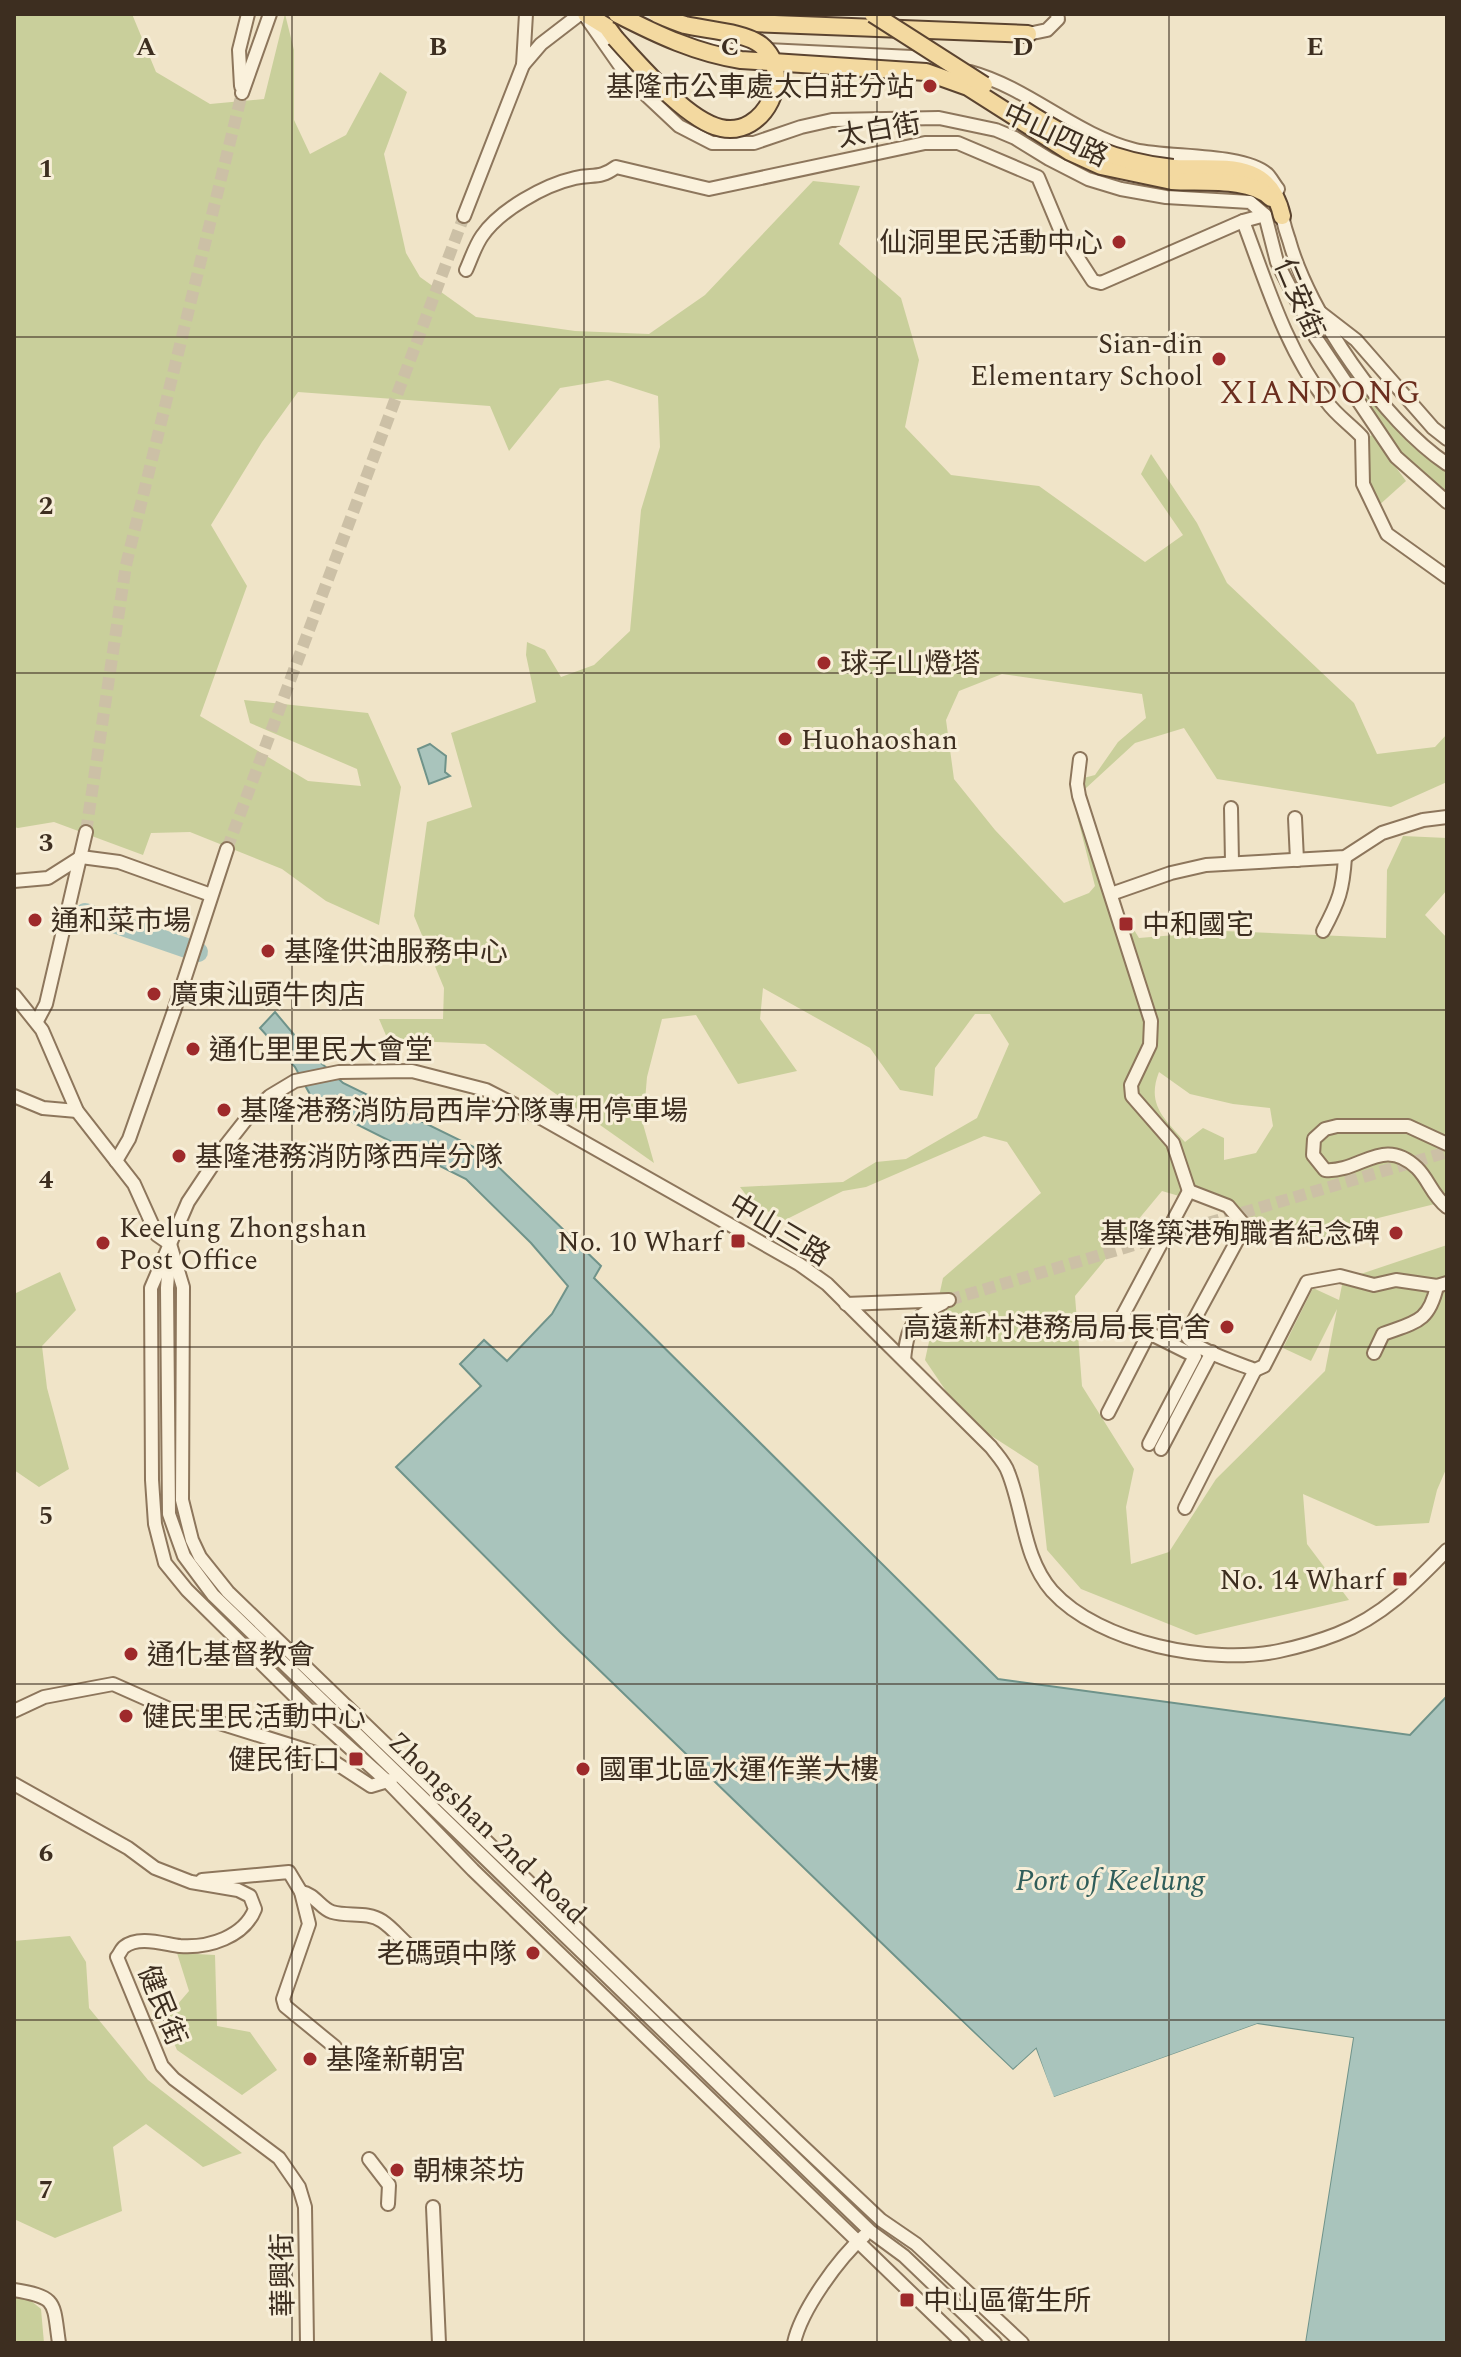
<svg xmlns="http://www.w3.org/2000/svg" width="1461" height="2357" font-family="Spectral,'Noto Sans TC',serif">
<rect width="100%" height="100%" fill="#f0e4c8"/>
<g fill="#c9cf9b" fill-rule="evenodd">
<path d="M14,14H132L156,72L210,104L264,99L285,14L294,50V120L310,154L346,135L380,72L407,92L384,154L406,253L420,277L476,317L575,331L649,334L705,295L813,181L860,186L839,244L901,298L919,360L905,427L951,475L1039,486L1145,562L1183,535L1141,474L1151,454L1197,523L1227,583L1354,703L1377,754L1435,747L1447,734V782L1391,807L1217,779L1184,728L1135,743L1085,789L1117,902L1139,938L1224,931L1386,938L1387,870L1403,836L1447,838V890L1425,915L1447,938V1201L1358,1223L1324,1238L1162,1191L1075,1296L1082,1386L1134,1469L1126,1507L1131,1564L1169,1552L1216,1479L1325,1371L1337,1309L1311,1361L1283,1348L1313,1288L1339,1300L1343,1280L1447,1245V1467L1437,1490L1429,1523L1376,1526L1303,1494L1307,1544L1349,1600L1196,1635L1081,1589L1047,1550L1038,1466L965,1419L925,1360L943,1278L1041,1193L1007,1142L984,1136L866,1187L843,1191L785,1220L753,1204L740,1187L843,1182L876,1162L906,1159L977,1118L1009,1044L990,1014H975L935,1068L933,1096L900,1090L870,1048L763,988L760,1019L797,1071L738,1084L696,1015L662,1019L647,1077L643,1124L654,1163L485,1044L388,1040L379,1019H443L444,988L414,916L427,822L472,807L451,733L536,702L526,655L527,642L545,650L561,677L594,665L630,631L641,510L660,447L658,396L608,380L560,388L509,451L490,406L298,392L262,442L211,525L247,586L200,716L308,781L361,786L357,769L250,723L244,700L368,713L401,787L379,925L326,901L282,869L190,832L151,833L143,855L54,822L18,828L14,827ZM1002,674L1142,694L1146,718L1118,742L1095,775L1072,781L1075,808L1095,886L1089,893L1064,903L995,830L954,779L946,720L959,691ZM1159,1072L1190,1094L1233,1104L1270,1108L1273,1126L1256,1153L1224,1160V1138L1203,1128L1185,1142C1165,1119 1146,1105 1159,1072Z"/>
<path d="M1343,366L1420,453L1447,471V493L1408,461L1374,420Z"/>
<path d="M1372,435L1406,481L1377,507L1365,483L1364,439Z"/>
<path d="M60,1272L76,1310L42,1346L47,1388L69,1469L39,1487L14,1470V1294Z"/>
<path d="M70,1936L86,1962L89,2008L148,2080L242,2153L203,2167L146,2124L113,2147L122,2211L55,2238L14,2219V1941Z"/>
<path d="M177,1953L215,1955L217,2026L250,2032L277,2070L242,2095L177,2050L164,2020L189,1991Z"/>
<path d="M24,2295L41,2309L44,2343H14V2296Z"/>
</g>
<g fill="#a9c4bc" stroke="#6f938a" stroke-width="2">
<path d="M430,744L446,756L445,772L450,776L429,784L418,749Z"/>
<path d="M275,1012L306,1049L343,1083L482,1151L601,1266L594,1278L998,1679L1410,1735L1447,1696V2343H1305L1353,2038L1258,2024L1053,2098L1036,2049L1013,2070L561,1633L396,1467L481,1386L460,1364L484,1340L507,1361L552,1314L568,1286L531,1243L466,1179L326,1109L312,1098L295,1067L260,1028Z"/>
</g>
<path fill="#f0e4c8" d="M713,1786L1013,2070L1036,2049L1054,2097L1257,2024L1353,2038L1305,2343H1301L1348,2041L1259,2028L1052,2101L1035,2056L1016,2073H1011Z"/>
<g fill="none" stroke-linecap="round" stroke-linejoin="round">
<path stroke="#a9c4bc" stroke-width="20" d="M85,913L198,952"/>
<g stroke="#ccc0a6" stroke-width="12" stroke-dasharray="12 6" stroke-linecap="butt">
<path d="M86,832L126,565L242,93"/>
<path d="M227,849L464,216"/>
<path d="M949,1300L1447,1152"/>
</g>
<defs>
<g id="minor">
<path d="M586,17L630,80L679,126L712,143H754L801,127L832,120L939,118L996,130L1015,138L1049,159L1088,179L1121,189L1166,197L1250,202L1265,215L1277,262L1316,338L1396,457L1447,502"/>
<path d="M1028,34L1047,30L1058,19L1057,14"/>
<path d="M677,35L728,48L912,57L948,66"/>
<path d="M523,65L541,44L580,14"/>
<path d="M970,72C1029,88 1075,135 1135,150C1169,158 1242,153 1267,174C1271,178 1274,184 1278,189"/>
<path d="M241,86L239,50L248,14"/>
<path d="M242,93L270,14"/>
<path d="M1282,210C1282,221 1286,231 1289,240C1309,313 1384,422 1447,464"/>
<path d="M464,216L523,65L526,14"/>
<path d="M1243,221C1266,282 1286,350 1327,402C1336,415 1351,425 1362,437L1363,484L1387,534L1447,577"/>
<path d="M466,270C471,259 475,246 482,236C500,210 544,185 575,178C593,174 600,179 616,167L709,189L925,143H958L1038,177L1061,232L1093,281L1101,283L1243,221L1265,215"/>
<path d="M1321,313L1356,340L1433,428L1447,439"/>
<path d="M1080,759L1077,784L1079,796L1151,1021L1150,1045L1131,1085L1132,1096L1173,1143L1189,1191"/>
<path d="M1231,808L1232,862"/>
<path d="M1295,818L1297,860"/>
<path d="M81,857L119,862L211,895"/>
<path d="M14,881L48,878L81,857"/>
<path d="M1111,894L1171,873L1206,865L1345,857L1382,833L1423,820L1447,817"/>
<path d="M1323,931C1339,901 1343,890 1345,857"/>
<path d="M14,995L42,1030L77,1111L134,1184L157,1235L170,1244"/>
<path d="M37,1021L46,1004L86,832"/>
<path d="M14,1096L43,1108L77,1111"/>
<path d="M1447,1144L1408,1126H1337L1325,1129L1314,1139L1313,1155L1325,1170C1360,1173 1383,1135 1417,1168C1429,1180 1432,1195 1447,1207"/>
<path d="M116,1161L129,1139L174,1011L227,849"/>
<path d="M170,1244L183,1287L182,1500L192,1540L200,1557L228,1592L796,2140L881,2220L916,2244L1022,2343"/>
<path d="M170,1249L167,1288L169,1514L184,1556L213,1595C432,1807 651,2019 870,2231L904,2256L995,2343"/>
<path d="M846,1304L949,1300"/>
<path d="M1374,1353L1383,1334C1416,1322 1429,1322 1437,1286"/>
<path d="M904,1360C907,1327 912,1317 943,1303"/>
<path d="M1108,1413L1149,1333L1128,1321L1123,1315L1189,1191L1228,1206L1245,1226L1186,1335C1194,1350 1238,1363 1255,1370L1264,1366L1307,1282L1340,1276L1374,1285L1396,1280L1437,1286L1447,1283"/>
<path d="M1149,1444L1195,1356L1149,1333"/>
<path d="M1161,1449L1212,1352"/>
<path d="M1185,1508L1255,1370"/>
<path d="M14,1711L44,1697L113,1684L185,1716L207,1719L325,1756L371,1786L391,1780"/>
<path d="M14,1784L128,1848L155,1868L191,1882L238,1890L250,1896L255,1909C244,1937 209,1948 180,1946C164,1944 138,1935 124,1947C122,1948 119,1955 117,1957L162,2066L174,2079L279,2158L299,2187L305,2207L307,2343"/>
<path d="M202,1880L289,1872L301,1892L309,1924L283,1999L285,2006L335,2047"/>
<path d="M301,1892C315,1894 320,1908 332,1912C348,1917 367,1911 382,1921C397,1931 405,1946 421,1954"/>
<path d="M369,2159L389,2185L388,2204"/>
<path d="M433,2207L439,2343"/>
<path d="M14,2290C58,2297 53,2302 59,2343"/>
<path d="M794,2343C801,2310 839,2258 864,2236"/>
<path d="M963,2343L473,1870L388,1782L321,1722L187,1590L165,1563L155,1524L152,1480L151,1288L188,1202L226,1145L252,1112L270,1096L295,1081L339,1072L412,1071L486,1090L543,1119L799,1264L827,1284L991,1447C997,1455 1005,1463 1008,1472C1024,1511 1023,1558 1052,1591C1100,1644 1211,1665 1279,1651C1298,1647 1319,1641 1337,1634C1382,1617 1415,1583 1447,1550"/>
</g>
<g id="major">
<path d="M586,14L607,27L615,38"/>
<path d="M667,14L724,22L1028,34"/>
<path d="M1173,168C1222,170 1269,158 1282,216"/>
<path d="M1172,181C1200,183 1251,177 1271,198"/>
</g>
</defs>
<use href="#minor" stroke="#8d765c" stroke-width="16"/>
<use href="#major" stroke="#5b4430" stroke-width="20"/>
<use href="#minor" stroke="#faf1dc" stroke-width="12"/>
<use href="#major" stroke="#f3d9a0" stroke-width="16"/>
<defs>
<g id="major-bridge">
<path d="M617,14C658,35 696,53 741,60L926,72L968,87L1070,152L1101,166L1172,181"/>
<path d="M873,14L984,85"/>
<path d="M615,38C638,63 687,121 721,128C764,138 796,74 761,45C745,32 706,30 685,25C675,22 666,18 657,14"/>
<path d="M1024,110C1074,142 1114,162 1173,168"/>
</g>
</defs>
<use href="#major-bridge" stroke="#5b4430" stroke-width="20" stroke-linecap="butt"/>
<use href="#major-bridge" stroke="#f3d9a0" stroke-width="16"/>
</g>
<path fill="none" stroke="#3d2e20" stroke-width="2" stroke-opacity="0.55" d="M292,14V2343M584,14V2343M877,14V2343M1169,14V2343M14,337H1447M14,673H1447M14,1010H1447M14,1347H1447M14,1684H1447M14,2020H1447"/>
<g fill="#9e2a2b" stroke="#f7eed8" stroke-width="3">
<circle cx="930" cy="86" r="8"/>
<circle cx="1119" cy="242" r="8"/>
<circle cx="1219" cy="359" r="8"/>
<circle cx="824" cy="663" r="8"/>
<circle cx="785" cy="739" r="8"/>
<circle cx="35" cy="920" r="8"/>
<rect x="1118" y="916" width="16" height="16" rx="4"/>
<circle cx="268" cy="951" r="8"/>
<circle cx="154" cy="994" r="8"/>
<circle cx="193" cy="1049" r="8"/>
<circle cx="224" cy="1110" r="8"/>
<circle cx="179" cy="1156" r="8"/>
<circle cx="1396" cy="1233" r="8"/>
<rect x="730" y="1233" width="16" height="16" rx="4"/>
<circle cx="103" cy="1243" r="8"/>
<circle cx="1227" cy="1327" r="8"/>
<rect x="1392" y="1571" width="16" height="16" rx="4"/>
<circle cx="131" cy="1654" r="8"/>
<circle cx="126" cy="1716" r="8"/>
<rect x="348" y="1751" width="16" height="16" rx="4"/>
<circle cx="583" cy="1769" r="8"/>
<circle cx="533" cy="1953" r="8"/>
<circle cx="310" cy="2059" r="8"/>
<circle cx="397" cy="2170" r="8"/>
<rect x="899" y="2292" width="16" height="16" rx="4"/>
</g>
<g text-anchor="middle" stroke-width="6" stroke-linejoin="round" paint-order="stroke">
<g font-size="28" fill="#3d2e20" stroke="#f7eed8" text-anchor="start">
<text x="914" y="96" text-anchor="end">基隆市公車處太白莊分站</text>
<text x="1103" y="252" text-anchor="end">仙洞里民活動中心</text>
<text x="1203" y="353" text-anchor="end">Sian-din<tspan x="1203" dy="32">Elementary School</tspan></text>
<text x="840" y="673">球子山燈塔</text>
<text x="801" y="749">Huohaoshan</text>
<text x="51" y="930">通和菜市場</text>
<text x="1142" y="934">中和國宅</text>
<text x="284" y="961">基隆供油服務中心</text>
<text x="170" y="1004">廣東汕頭牛肉店</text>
<text x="209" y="1059">通化里里民大會堂</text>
<text x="240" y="1120">基隆港務消防局西岸分隊專用停車場</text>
<text x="195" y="1166">基隆港務消防隊西岸分隊</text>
<text x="119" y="1237">Keelung Zhongshan<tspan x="119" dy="32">Post Office</tspan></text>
<text x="1380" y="1243" text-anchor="end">基隆築港殉職者紀念碑</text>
<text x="722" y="1251" text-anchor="end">No. 10 Wharf</text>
<text x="1211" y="1337" text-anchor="end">高遠新村港務局局長官舍</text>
<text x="1384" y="1589" text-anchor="end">No. 14 Wharf</text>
<text x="147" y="1664">通化基督教會</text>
<text x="142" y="1726">健民里民活動中心</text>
<text x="340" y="1769" text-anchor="end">健民街口</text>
<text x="599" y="1779">國軍北區水運作業大樓</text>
<text x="517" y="1963" text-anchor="end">老碼頭中隊</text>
<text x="326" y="2069">基隆新朝宮</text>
<text x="413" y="2180">朝棟茶坊</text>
<text x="923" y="2310">中山區衛生所</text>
</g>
<g font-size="28" fill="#3d2e20" stroke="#f7eed8">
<text transform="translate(879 129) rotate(-10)" y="10">太白街</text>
<text transform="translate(1056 134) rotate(25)" y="10">中山四路</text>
<text transform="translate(1300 298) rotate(67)" y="10">仁安街</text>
<text transform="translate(780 1229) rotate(31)" y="10">中山三路</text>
<text transform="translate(488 1827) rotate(44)" y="10">Zhongshan 2nd Road</text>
<text transform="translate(163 2005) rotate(68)" y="10">健民街</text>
<text transform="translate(282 2275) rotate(-91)" y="10">華興街</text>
</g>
<g font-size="30" font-style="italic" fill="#2f5d5a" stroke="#f7eed8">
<text x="1110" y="1890">Port of Keelung</text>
</g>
<g font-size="32" letter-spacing="2" fill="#6b2e1e" stroke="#f7eed8">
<text x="1321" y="403">XIANDONG</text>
</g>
</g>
<g font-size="26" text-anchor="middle" font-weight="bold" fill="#3d2e20" stroke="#f7eed8" stroke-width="6" stroke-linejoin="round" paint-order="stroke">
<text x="146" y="55">A</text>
<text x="438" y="55">B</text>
<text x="730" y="55">C</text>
<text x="1023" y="55">D</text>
<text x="1315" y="55">E</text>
<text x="46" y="177">1</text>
<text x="46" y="514">2</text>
<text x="46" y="851">3</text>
<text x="46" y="1188">4</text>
<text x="46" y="1524">5</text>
<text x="46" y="1861">6</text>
<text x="46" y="2198">7</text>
</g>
<rect width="1461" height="2357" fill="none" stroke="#3d2e20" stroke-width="32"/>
</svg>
